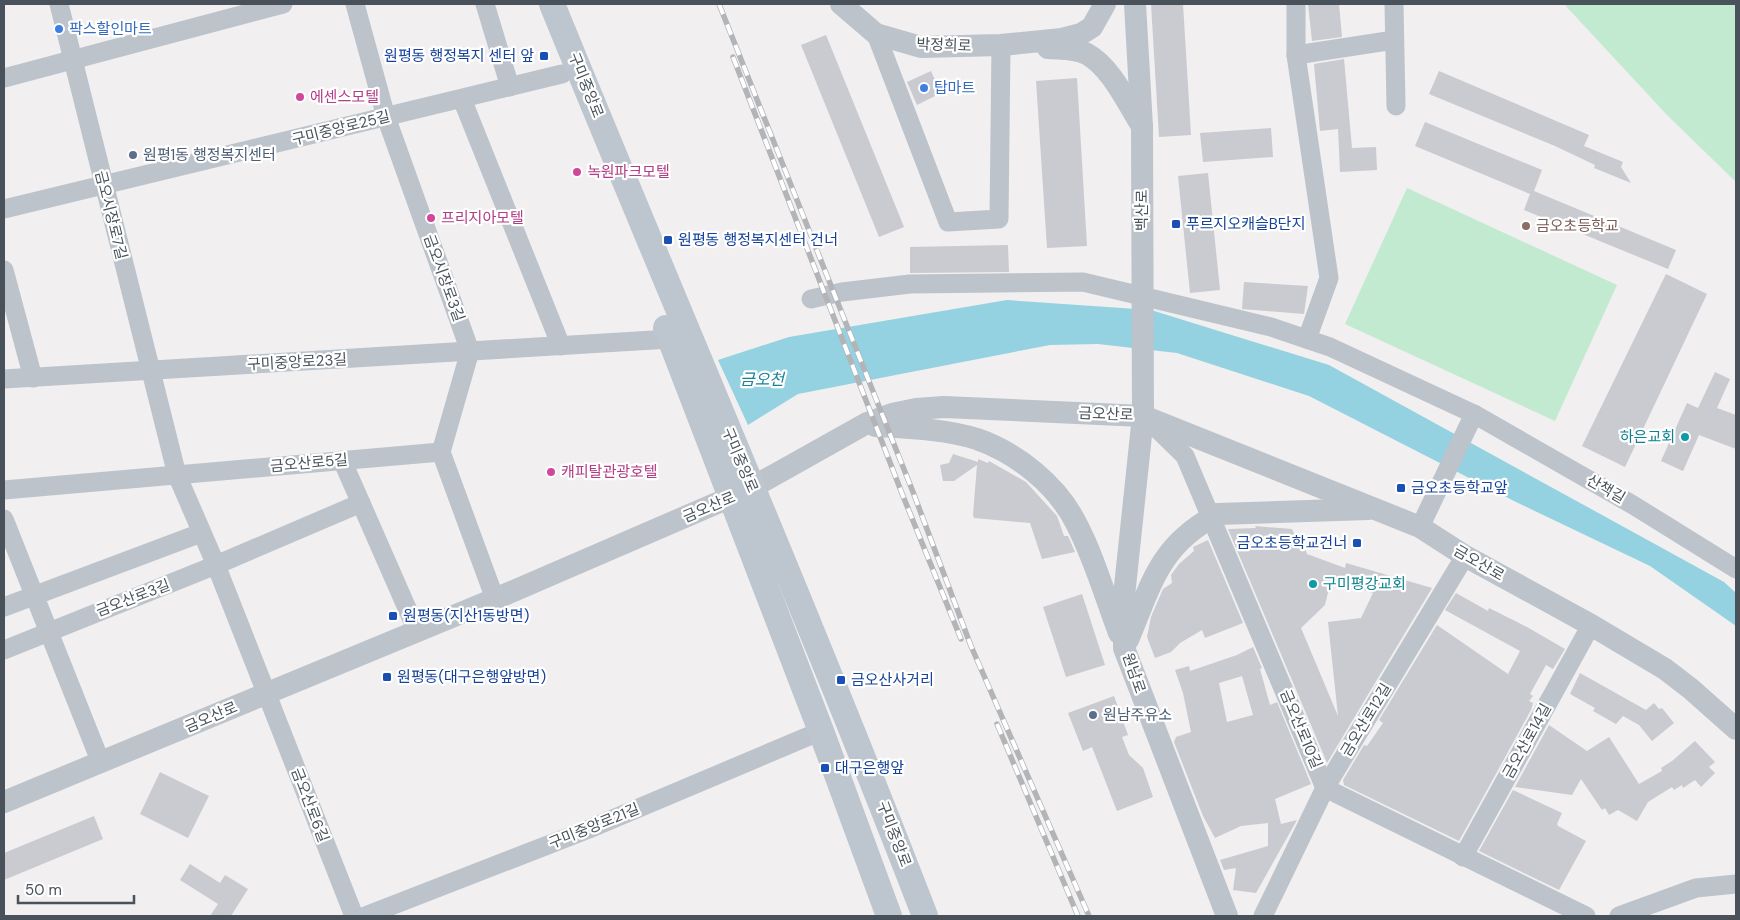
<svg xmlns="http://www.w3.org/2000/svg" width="1740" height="920" font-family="'DM Sans','Noto Sans KR',sans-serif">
<rect width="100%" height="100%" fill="#f1efef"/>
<g fill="#c2ead1">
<path d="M1564,4H1736V182L1667,115Z"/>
<path d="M1407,188L1617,285L1555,421L1345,324Z"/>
</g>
<path fill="#94d2e2" d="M1007,300L1151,310L1329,365L1724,582L1736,593V626L1650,566L1516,502L1309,396L1177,353L1098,344L1050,345L798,394L748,425L718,360L789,337Z"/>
<g fill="#c9cbd1" fill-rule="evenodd">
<path d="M1151,4H1183L1191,135L1159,137Z"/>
<path d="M1308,4H1339L1342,37L1312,41Z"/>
<path d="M826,35L904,227L879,237L801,45Z"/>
<path d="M1344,59L1352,148L1376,147L1377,170L1340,172L1338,129L1320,131L1314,64Z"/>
<path d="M931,71L941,93L917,105L907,82Z"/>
<path d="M1439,71L1589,135L1584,146L1623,162L1621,167L1631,183L1594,168L1595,165L1555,146L1429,94Z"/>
<path d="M1077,78L1087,246L1047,248L1036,81Z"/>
<path d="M1425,122L1542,170L1534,191L1676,250L1668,269L1524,210L1530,194L1415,146Z"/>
<path d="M1271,128L1273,157L1203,162L1200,133Z"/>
<path d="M1208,173L1220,290L1190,293L1178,176Z"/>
<path d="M1008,245L1009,272L910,273V247Z"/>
<path d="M1666,274L1707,294L1625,467L1582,446Z"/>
<path d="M1244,282L1308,286L1304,314L1242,309Z"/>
<path d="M1715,372L1730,379L1717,408L1736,415V449L1699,435L1683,471L1661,461L1687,403L1698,408Z"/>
<path d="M953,454L978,462V459L988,463L989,461L1026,482L1057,516L1064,536H1068L1075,552L1042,559L1030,523L974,518L973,515L977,465L954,481H943L940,465L949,463Z"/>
<path d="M1255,526L1292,529L1296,538L1300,536L1307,554L1345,568L1346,563L1432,588L1327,763L1228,529L1256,528ZM1331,580L1373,593L1361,618L1328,622L1338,716L1301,628L1325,605Z"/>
<path d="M1208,540L1243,623L1205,638L1202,630L1180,643L1171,652L1155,658L1147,637L1151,617L1163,589L1172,583L1171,575L1179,564L1194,551L1193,547Z"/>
<path d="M1456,593L1488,611L1489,608L1527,627L1565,649L1553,669L1546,665L1530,694L1533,696L1529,701L1533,703L1531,710L1459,841L1344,785L1343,780L1364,745L1367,746L1383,723L1379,720L1437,625L1508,674L1520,651L1445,610Z"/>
<path d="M1082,594L1105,665L1066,677L1043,607Z"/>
<path d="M1253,647L1262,668L1260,669L1270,705L1277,702L1311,784L1275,799L1281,824L1297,820L1256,893L1233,890L1236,868L1224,870L1220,860L1268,846V823L1241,826L1215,838L1203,816L1174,742L1176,737L1191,732L1183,693L1175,670L1189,666L1190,671L1237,655ZM1242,676L1253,715L1227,722L1219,683Z"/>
<path d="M1580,673L1646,710L1654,703L1659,709L1662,708L1674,723L1652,741L1639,725L1623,716L1616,724L1593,711L1595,708L1570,694Z"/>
<path d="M1114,696L1128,735L1122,737L1129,755L1143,768L1153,797L1117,811L1092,747L1083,751L1068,713Z"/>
<path d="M1549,725L1587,751L1609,737L1639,784L1662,771L1661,768L1672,761L1695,741L1715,762L1709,767L1715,773L1701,787L1695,780L1683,788L1682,785L1674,790L1672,787L1648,802L1637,821L1618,810L1609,815L1605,808L1602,810L1581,779L1572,795L1515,787Z"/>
<path d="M160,772L209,796L188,838L140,814Z"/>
<path d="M1513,790L1562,813L1557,824L1558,826L1586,841L1559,890L1479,851Z"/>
<path d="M94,816L103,839L4,880V853Z"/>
<path d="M190,864L220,883L225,875L248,889L231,916H210L218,904L180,880Z"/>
</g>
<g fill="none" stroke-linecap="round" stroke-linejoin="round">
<g stroke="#bcc3ca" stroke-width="19">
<path d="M59,4L177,475L216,565L354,916"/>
<path d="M355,4L386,117L470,351L441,452L495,599"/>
<path d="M485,4L510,87"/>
<path d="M1296,4V55L1329,278L1307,339"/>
<path d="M1394,4L1396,106"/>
<path d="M876,34L948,222L999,219L1001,45"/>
<path d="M1296,55L1394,40"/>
<path d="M4,78L283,4"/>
<path d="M462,99L561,346"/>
<path d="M4,209L562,74"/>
<path d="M4,270L33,378"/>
<path d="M811,299L842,292L910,284L1083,282L1271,327L1330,347L1474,414L1633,505L1736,569"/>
<path d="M4,379L670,339"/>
<path d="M1147,419L1185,456L1325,788L1586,916"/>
<path d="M342,460L417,631"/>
<path d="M4,490L441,452"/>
<path d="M4,519L101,763"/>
<path d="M1420,527L1474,414"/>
<path d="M4,607L201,533"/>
<path d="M4,650L216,565L361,503"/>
<path d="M1463,857L1591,625"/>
<path d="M365,916L589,829L821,731"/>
<path d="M1263,916L1325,788L1465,556"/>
<path d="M1619,916L1696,888L1736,884"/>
</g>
<g stroke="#bcc3ca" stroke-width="22">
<path d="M841,4L876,34L921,47L1001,45L1062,39L1081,34L1092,27L1105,4"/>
<path d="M1135,4L1142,127L1143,416L1124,596V648L1227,916"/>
<path d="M1048,48C1061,49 1076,48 1087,54C1112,68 1127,103 1142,126"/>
<path d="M875,426C909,428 945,429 977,439C1017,453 1057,485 1076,523C1094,557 1105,596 1119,633"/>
<path d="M1128,640C1152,583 1159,545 1218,514L1368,509"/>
<path d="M4,802L495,599L731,497L751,488L867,423L892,414L916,409L944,407L1143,416L1420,527L1465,556L1591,625L1665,669L1691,689L1736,729"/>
</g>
<g stroke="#bdc5ce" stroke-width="26">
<path d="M552,4C676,308 807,610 925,916"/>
<path d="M666,328L821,731L889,916"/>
</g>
<defs>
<g id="rail">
<path d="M719,4L913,492L971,646L1089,916"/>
<path d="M733,57L903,496L961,639"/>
<path d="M997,724L1078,916"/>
</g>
</defs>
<use href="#rail" stroke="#b2b4b8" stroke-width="5.5"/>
<use href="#rail" stroke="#fff" stroke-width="4" stroke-dasharray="11" stroke-linecap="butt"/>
</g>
<g fill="#3f7fe0" stroke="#fff" stroke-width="2">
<circle cx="59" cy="29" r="5"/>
<circle cx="924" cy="88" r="5"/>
</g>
<g fill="#1a4fb4" stroke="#fff" stroke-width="2">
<rect x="539" y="51" width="10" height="10" rx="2.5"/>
<rect x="1171" y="219" width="10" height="10" rx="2.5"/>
<rect x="663" y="235" width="10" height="10" rx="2.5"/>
<rect x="1396" y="483" width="10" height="10" rx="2.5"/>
<rect x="1352" y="538" width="10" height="10" rx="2.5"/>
<rect x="388" y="611" width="10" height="10" rx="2.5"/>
<rect x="382" y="672" width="10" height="10" rx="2.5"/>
<rect x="836" y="675" width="10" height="10" rx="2.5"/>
<rect x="820" y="763" width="10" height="10" rx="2.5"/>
</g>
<g fill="#d1479c" stroke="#fff" stroke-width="2">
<circle cx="300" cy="97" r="5"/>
<circle cx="577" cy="172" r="5"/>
<circle cx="431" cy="218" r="5"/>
<circle cx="551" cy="472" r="5"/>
</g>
<g fill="#5c6f8a" stroke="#fff" stroke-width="2">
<circle cx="133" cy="155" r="5"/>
<circle cx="1093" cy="715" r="5"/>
</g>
<circle fill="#8d6e63" stroke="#fff" stroke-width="2" cx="1526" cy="226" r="5"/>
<g fill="#0f9aa8" stroke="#fff" stroke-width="2">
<circle cx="1685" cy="437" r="5"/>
<circle cx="1313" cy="584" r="5"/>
</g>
<g text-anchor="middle" stroke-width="4.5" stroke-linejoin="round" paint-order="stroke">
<g font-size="15" fill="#366cbe" stroke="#fff" text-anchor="start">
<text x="69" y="34">팍스할인마트</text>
<text x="934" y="93">탑마트</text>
</g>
<g font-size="15" fill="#49525a" stroke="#fff">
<text transform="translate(944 45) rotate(2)" y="5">박정희로</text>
<text transform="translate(586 85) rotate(68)" y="5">구미중앙로</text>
<text transform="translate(341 128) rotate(-14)" y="5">구미중앙로25길</text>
<text transform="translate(1142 210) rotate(-90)" y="5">백산로</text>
<text transform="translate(111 215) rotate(76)" y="5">금오시장로7길</text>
<text transform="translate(444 278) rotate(70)" y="5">금오시장로3길</text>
<text transform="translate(297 362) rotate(-3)" y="5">구미중앙로23길</text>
<text transform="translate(1106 414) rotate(2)" y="5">금오산로</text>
<text transform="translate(740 460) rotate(67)" y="5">구미중앙로</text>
<text transform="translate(309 463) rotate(-5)" y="5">금오산로5길</text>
<text transform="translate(1606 489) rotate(30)" y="5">산책길</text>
<text transform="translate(709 507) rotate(-23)" y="5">금오산로</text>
<text transform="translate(1479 563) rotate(30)" y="5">금오산로</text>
<text transform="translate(133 598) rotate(-21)" y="5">금오산로3길</text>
<text transform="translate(1134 673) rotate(71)" y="5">원남로</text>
<text transform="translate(211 717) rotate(-23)" y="5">금오산로</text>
<text transform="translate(1366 720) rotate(-59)" y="5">금오산로12길</text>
<text transform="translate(1301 729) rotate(67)" y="5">금오산로10길</text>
<text transform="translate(1527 741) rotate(-61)" y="5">금오산로14길</text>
<text transform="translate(310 805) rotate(69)" y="5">금오산로6길</text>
<text transform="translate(594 826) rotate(-22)" y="5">구미중앙로21길</text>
<text transform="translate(894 834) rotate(69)" y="5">구미중앙로</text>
</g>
<g font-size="15" fill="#164399" stroke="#fff" text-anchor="start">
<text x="534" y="61" text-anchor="end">원평동 행정복지 센터 앞</text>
<text x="1186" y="229">푸르지오캐슬B단지</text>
<text x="678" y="245">원평동 행정복지센터 건너</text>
<text x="1411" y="493">금오초등학교앞</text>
<text x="1347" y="548" text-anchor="end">금오초등학교건너</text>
<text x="403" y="621">원평동(지산1동방면)</text>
<text x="397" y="682">원평동(대구은행앞방면)</text>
<text x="851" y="685">금오산사거리</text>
<text x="835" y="773">대구은행앞</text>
</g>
<g font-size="15" fill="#b23c85" stroke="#fff" text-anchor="start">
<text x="310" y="102">에센스모텔</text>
<text x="587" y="177">녹원파크모텔</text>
<text x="441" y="223">프리지아모텔</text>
<text x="561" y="477">캐피탈관광호텔</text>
</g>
<g font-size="15" fill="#4e5e75" stroke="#fff" text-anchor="start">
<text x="143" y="160">원평1동 행정복지센터</text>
<text x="1103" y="720">원남주유소</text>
</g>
<g font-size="15" fill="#785e54" stroke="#fff" text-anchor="start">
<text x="1536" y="231">금오초등학교</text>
</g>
<g font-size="15" fill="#0d838f" stroke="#fff" text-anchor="end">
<text x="1675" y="442">하은교회</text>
<text x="1323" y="589" text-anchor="start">구미평강교회</text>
</g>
<g font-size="16" font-style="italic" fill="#1d8099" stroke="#fff">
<text x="762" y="385">금오천</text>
</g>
</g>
<rect width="1740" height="920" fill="none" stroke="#49525a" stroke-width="10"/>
<path d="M18 895v8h116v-8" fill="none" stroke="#49525a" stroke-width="2.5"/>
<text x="25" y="895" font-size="15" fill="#49525a" stroke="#ffffff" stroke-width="4" paint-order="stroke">50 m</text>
</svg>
